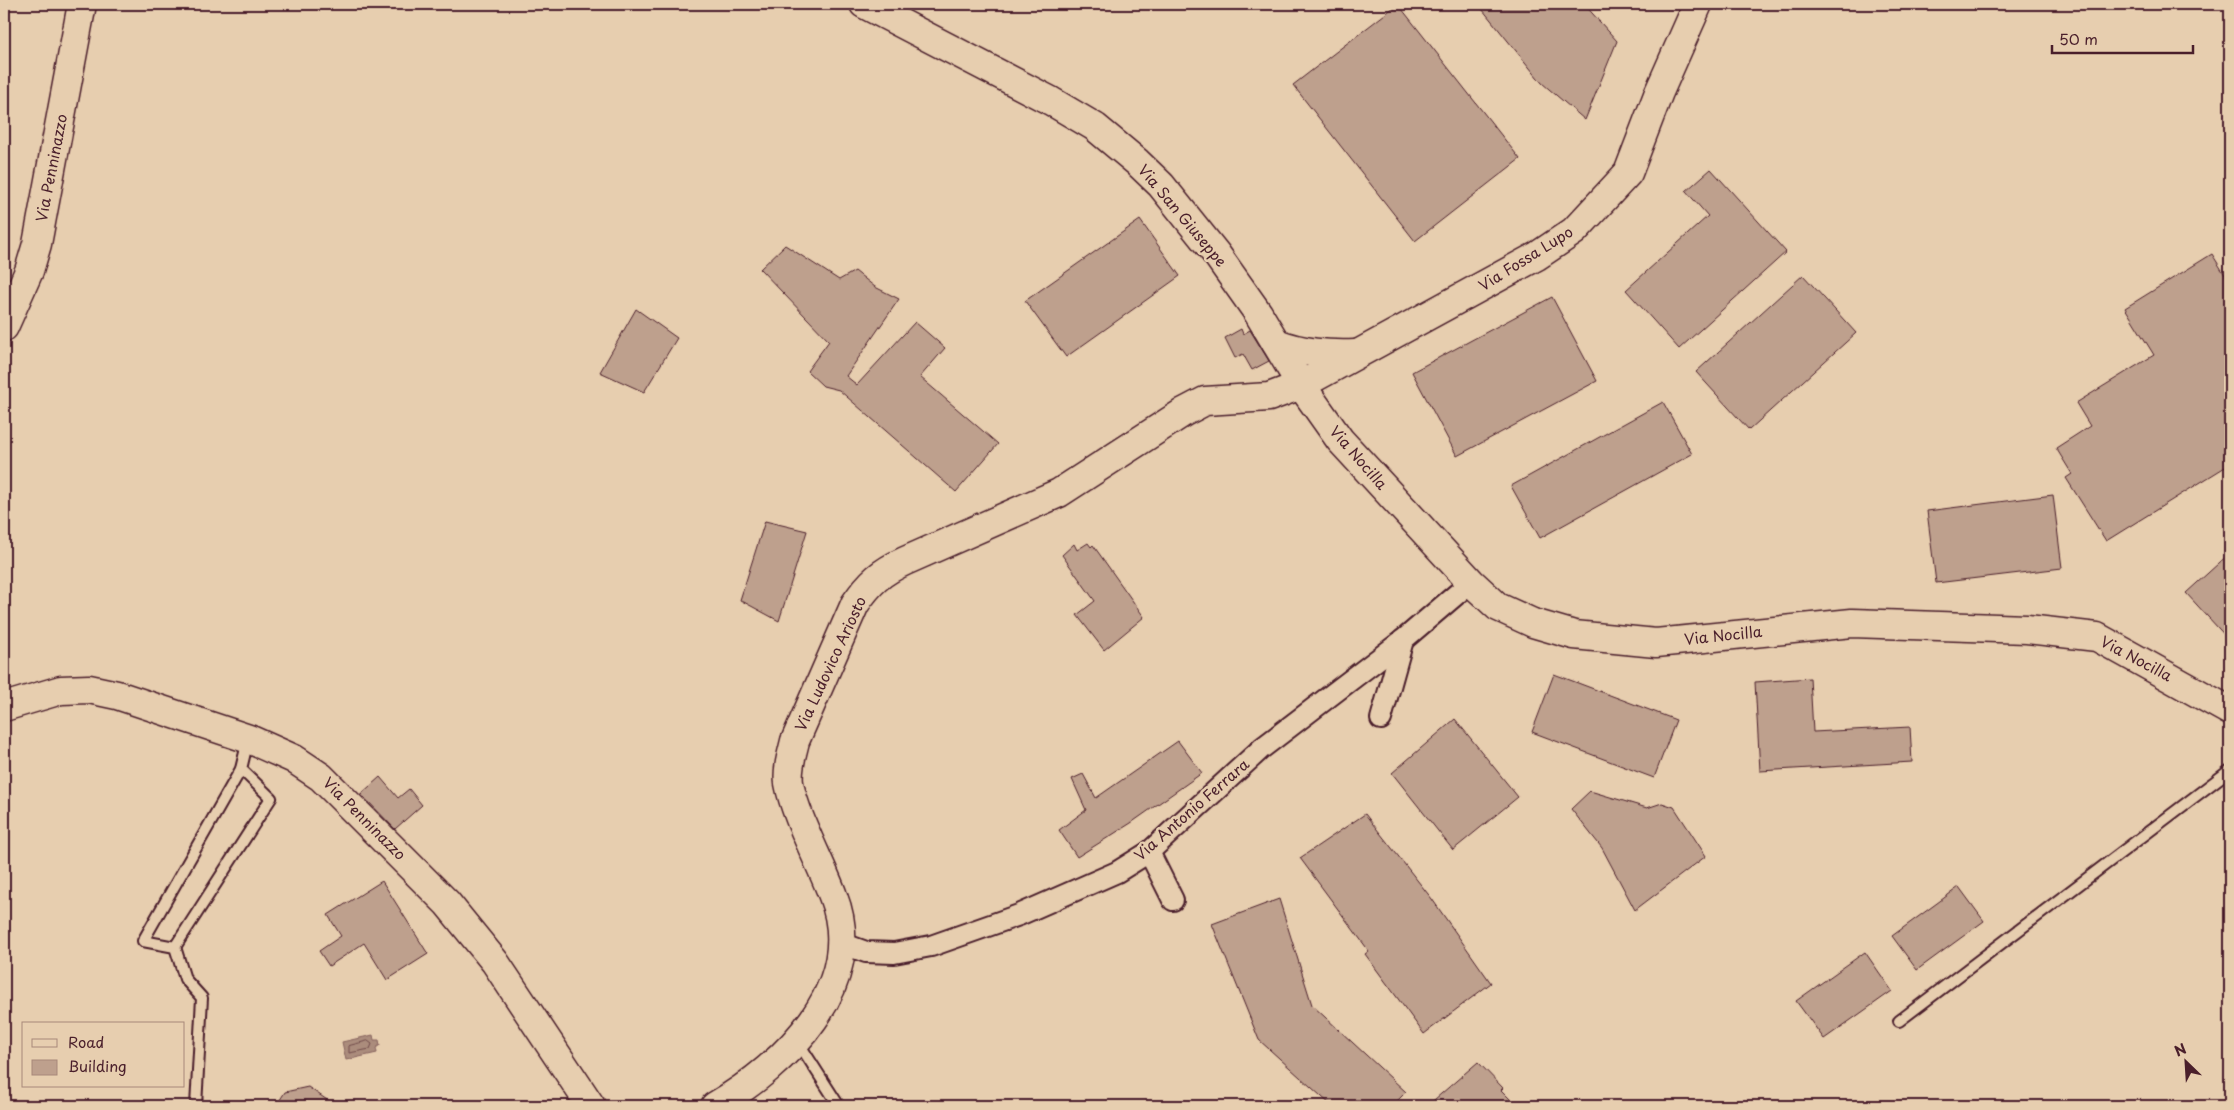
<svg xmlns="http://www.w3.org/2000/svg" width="2234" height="1110" font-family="'Playpen Sans',sans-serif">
<rect width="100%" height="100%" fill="#e7ceaf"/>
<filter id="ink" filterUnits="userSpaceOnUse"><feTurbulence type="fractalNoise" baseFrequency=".02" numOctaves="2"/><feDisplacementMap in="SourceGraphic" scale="10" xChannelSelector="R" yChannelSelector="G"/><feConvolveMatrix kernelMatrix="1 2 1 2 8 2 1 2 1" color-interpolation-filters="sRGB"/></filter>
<g filter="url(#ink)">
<path fill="#ab8c7c" stroke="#84605c" d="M373,1035L374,1040H379L380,1045L376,1048L377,1053L346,1060L342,1042Z"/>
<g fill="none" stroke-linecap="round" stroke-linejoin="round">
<path stroke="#714b4b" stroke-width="1" d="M368,1041L372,1044L370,1049L349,1053V1046Z"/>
</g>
<g fill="#bea08d" stroke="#4a1f2b">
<path d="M1398,4L1520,159L1415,241L1293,85Z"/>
<path d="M1478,4H1584L1617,41L1585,120L1542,83Z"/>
<path d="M1711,169L1786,252L1679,349L1626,290L1708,216L1686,191Z"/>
<path d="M1140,220L1180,276L1066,357L1025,301Z"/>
<path d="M785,245L839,280L855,271L875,287L899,299L846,376L857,385L915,322L945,348L920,377L998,444L956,492L839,390L823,386L807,371L829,341L760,269Z"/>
<path d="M2212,254L2230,283V464L2106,541L2066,478L2072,474L2056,448L2090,426L2076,403L2154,355L2125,308Z"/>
<path d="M1803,275L1856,333L1749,430L1696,372Z"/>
<path d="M1552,297L1597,381L1457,456L1412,372Z"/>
<path d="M636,309L677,338L644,392L600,372Z"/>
<path d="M1241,329L1243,334L1250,330L1269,361L1252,370L1243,354L1235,358L1225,338Z"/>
<path d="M1663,402L1692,454L1540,538L1511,486Z"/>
<path d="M2053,495L2062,568L1936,583L1927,511Z"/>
<path d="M765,521L807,531L779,621L740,600Z"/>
<path d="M1088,543L1091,547L1093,545L1144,617L1104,650L1077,615L1095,601L1062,555L1074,544L1077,550Z"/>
<path d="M2230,553V641L2186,593Z"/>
<path d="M1554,674L1676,720L1654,778L1532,732Z"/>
<path d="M1810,678L1813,732L1910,727L1912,762L1760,771L1755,682Z"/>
<path d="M1455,719L1518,797L1453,850L1392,773Z"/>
<path d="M1178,741L1202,773L1131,823L1077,857L1059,830L1086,810L1072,779L1083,774L1096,798Z"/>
<path d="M380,777L398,798L409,789L422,805L395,829L361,794Z"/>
<path d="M1590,791L1647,808L1662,803L1674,807L1706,856L1635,910L1602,848L1571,809Z"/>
<path d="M1365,814L1432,899L1491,983L1424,1034L1365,954L1369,951L1300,858Z"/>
<path d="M382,881L428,954L387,980L364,943L329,966L319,951L341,936L328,915Z"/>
<path d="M1959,887L1984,921L1917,970L1892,936Z"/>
<path d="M1279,899L1312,1005L1406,1092L1392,1106H1332L1259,1040L1212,924Z"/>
<path d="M1865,952L1892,991L1824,1039L1796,1001Z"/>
<path d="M1478,1062L1503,1088L1501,1090L1517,1106H1427Z"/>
<path d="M308,1087L336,1106H276L285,1092Z"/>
</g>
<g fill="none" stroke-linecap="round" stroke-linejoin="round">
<defs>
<g id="lane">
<path d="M175,947L271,798L241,769"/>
<path d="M1899,1021L2230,770"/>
<path d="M798,1042L839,1106"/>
<path d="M196,1106L202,998L185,979L175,947L143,941L241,769L248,740"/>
</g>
<g id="street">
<path d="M1381,719L1403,640"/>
<path d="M1149,852L1173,900"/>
<path d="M841,943L866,952L894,953L931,946L1019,915L1117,872L1149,852L1262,748L1403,640L1471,582"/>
</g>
<g id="secondary">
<path d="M864,4L1051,101L1095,127L1137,162L1161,185L1217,255L1258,313L1301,385L1340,440L1471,582L1498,607L1533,623L1574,635L1656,643L1852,623L2027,629L2097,637L2230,711"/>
<path d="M4,327L29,271L37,244L82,4"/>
<path d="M1276,343C1303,353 1327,355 1355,354"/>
<path d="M4,707L61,690L89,689L117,695L249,739L294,759L321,777L447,903L495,962L591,1106"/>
<path d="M715,1106C785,1065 868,986 833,896C821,863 795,816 789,783C787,769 792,754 795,741L855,604C870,582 881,572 905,561L1059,493L1184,412L1205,401L1269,397L1301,385L1537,256L1574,231L1628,173L1659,92L1698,4"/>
</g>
</defs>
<use href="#lane" stroke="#4a1f2b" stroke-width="14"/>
<use href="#street" stroke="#4a1f2b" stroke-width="24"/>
<use href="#secondary" stroke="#4a1f2b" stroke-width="31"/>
<use href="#lane" stroke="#e7ceaf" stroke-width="10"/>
<use href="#street" stroke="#e7ceaf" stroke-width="20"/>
<use href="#secondary" stroke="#e7ceaf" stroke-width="28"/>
</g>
</g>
<g text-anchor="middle" stroke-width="5" stroke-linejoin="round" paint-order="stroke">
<g font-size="15" fill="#4a1f2b" stroke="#e7ceaf">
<text transform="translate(52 168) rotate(-79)" y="5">Via Penninazzo</text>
<text transform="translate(1182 216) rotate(50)" y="5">Via San Giuseppe</text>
<text transform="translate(1526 259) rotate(-32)" y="5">Via Fossa Lupo</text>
<text transform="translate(1358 458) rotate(49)" y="5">Via Nocilla</text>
<text transform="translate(1723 636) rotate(-6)" y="5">Via Nocilla</text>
<text transform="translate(2136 659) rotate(28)" y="5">Via Nocilla</text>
<text transform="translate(831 664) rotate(-65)" y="5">Via Ludovico Ariosto</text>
<text transform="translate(1192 810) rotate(-41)" y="5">Via Antonio Ferrara</text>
<text transform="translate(364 819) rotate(45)" y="5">Via Penninazzo</text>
</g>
</g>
<rect width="2234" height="1110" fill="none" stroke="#e7ceaf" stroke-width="20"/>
<rect x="10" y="10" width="2214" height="1090" fill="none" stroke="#4a1f2b" stroke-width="2" filter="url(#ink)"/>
<rect x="22" y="1022" width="162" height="65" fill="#e7ceaf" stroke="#a8887a"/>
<rect x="32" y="1039" width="25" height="8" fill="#e7ceaf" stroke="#a8887a"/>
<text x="68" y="1048" font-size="15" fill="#4a1f2b">Road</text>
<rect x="32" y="1060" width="25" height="15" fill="#bea08d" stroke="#a8887a"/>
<text x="68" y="1072" font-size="15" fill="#4a1f2b">Building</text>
<g transform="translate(2186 1062) rotate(335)" stroke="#e7ceaf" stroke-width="4" paint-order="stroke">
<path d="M0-4L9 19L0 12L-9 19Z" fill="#4a1f2b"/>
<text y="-8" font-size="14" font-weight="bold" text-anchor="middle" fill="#4a1f2b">N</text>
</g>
<path d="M2052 45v8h141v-8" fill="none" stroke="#4a1f2b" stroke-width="2.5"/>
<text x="2059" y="45" font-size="15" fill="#4a1f2b" stroke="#e7ceaf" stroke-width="4" paint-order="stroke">50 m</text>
</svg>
